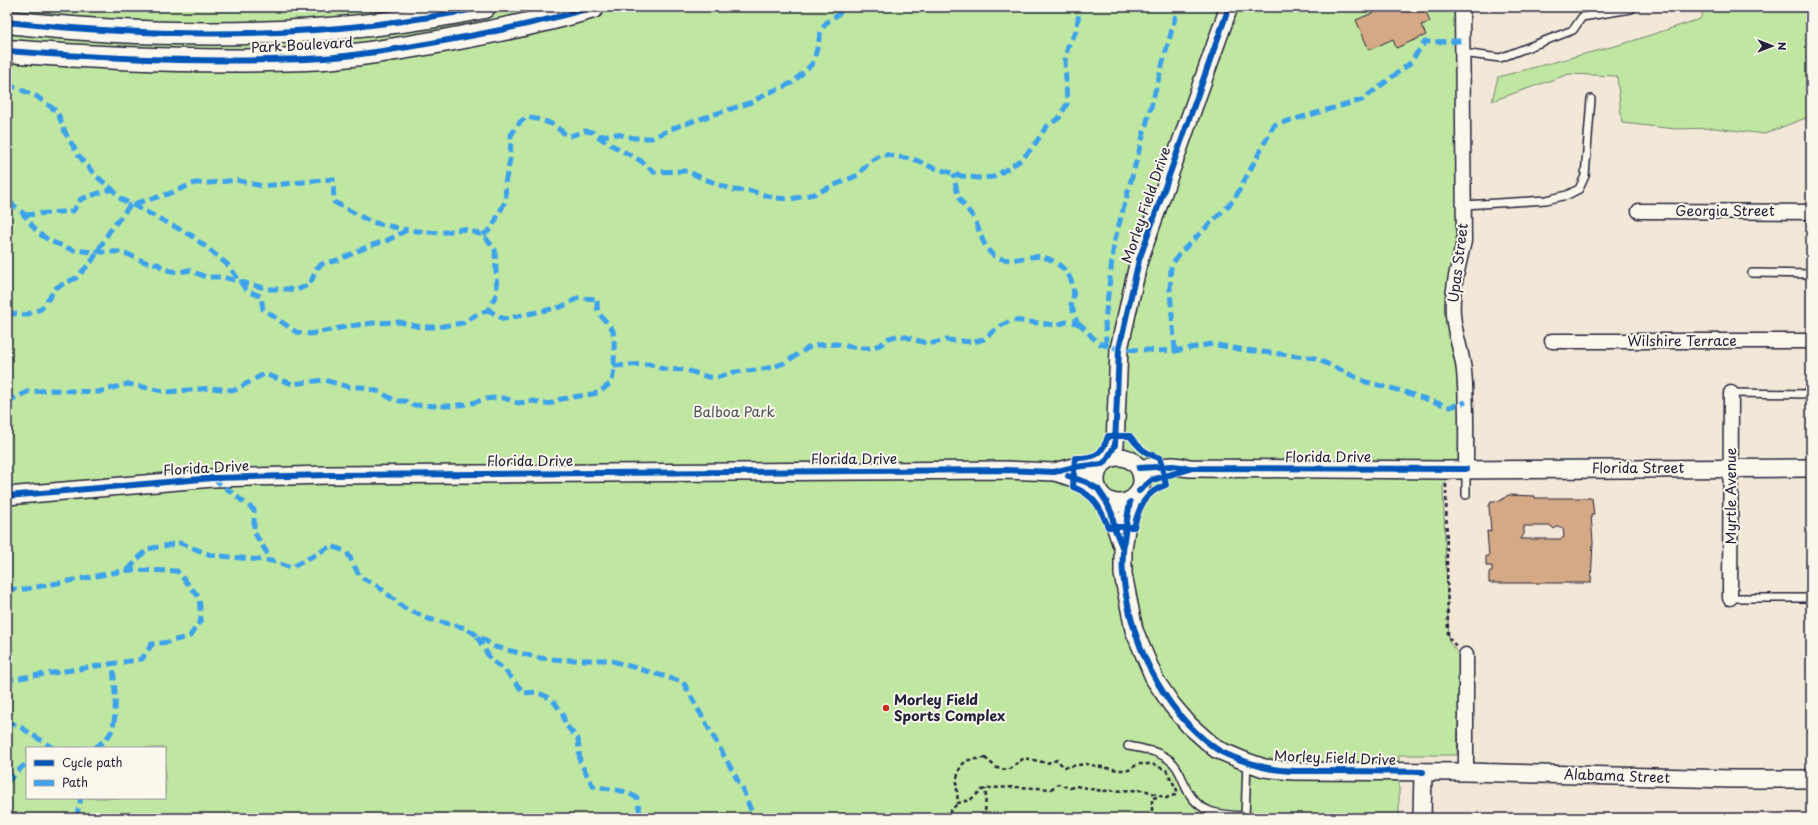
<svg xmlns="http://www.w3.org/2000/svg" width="1818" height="825" font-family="'Playpen Sans',sans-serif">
<rect width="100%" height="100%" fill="#f3e7d8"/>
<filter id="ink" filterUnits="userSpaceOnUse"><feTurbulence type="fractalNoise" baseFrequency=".025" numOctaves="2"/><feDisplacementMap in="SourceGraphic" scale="8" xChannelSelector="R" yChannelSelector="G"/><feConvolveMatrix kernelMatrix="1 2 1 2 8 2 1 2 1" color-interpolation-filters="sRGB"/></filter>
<g filter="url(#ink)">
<g fill="#c0e7a1" stroke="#71846e" fill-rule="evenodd">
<path d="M7,7H1457L1461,456L1443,487L1449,642L1460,656L1457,755H1399V818H7ZM27,748H165V798H27Z"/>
<path d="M1705,7H1811V116L1764,134L1715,128L1676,129L1622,123L1617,76L1569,74L1492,101L1498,77L1626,43L1700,19Z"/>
</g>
<g fill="#d5a986" stroke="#22223b" fill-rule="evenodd">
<path d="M1387,7H1424L1430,22L1421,25L1426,35L1396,48L1393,39L1369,50L1356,20Z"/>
<path d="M1508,495L1535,496V498H1592L1594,515H1591L1593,542L1591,583H1489V572H1492V566H1486V556H1489L1487,531L1491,532L1489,506L1491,501H1500ZM1524,526H1551L1554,529L1557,527H1561L1563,528L1564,537L1561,539H1521L1524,534Z"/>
</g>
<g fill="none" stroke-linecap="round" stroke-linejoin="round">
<defs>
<g id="service">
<path d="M1462,53L1500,58L1573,30L1582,17L1631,9"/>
<path d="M1464,205L1546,200L1567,195L1579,189L1585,176L1591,99"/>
<path d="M1752,273L1811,274"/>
<path d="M1731,393L1811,394"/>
<path d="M1466,469V495"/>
<path d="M1730,598H1811"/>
<path d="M1128,746C1144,749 1161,751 1173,763C1179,769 1183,780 1186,788C1199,814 1219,815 1245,816"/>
<path d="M1245,818L1247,762"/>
</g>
<g id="minor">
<path d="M1462,7L1464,241C1459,264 1451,290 1453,314C1454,333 1462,351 1464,371C1467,403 1466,436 1466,469"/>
<path d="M1639,211L1811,212"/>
<path d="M1552,341H1811"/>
<path d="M1730,598L1731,393"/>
<path d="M1466,772V655"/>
</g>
<g id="tertiary">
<circle cx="1119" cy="480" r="23"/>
<path d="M1106,461L1115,445L1119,349L1139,260L1229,7"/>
<path d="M1139,468L1173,466L1190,468L1446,470L1811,468"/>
<path d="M1055,472L1086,482L1098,489"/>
<path d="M7,496L213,478L329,475L1006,470L1054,472L1074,467L1102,464"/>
<path d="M1106,501C1113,517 1117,533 1123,548"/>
<path d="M1130,502L1123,549V574L1134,630L1155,680L1172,705L1189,725L1216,749L1247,762L1264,768L1293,771L1466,772L1731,779H1811"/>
<path d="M1422,818L1423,772"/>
</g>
<g id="primary">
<path d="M7,22C165,39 327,40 484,7"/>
<path d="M7,51C112,59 218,64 324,58C363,55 404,48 443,41C493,32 544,22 593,7"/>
</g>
</defs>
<use href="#service" stroke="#22223b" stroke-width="10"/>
<use href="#minor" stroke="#22223b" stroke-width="17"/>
<use href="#tertiary" stroke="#22223b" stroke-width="20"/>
<use href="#primary" stroke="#22223b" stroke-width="25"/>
<g stroke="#22223b" stroke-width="2.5" stroke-dasharray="4 3" stroke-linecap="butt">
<path d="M1446,484L1448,637L1456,646"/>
<path d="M985,758L997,768L1008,770L1024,758L1047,763L1057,760L1064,767L1086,764L1118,770H1129L1138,764H1152L1166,770L1177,790L1175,795L1166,798L1144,790L1102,791L1076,786L1070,788L1058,784L1051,789L1020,787L989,788L982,790L970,800L958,803C957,790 953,766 969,760C974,759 980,759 985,758Z"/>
<path d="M944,818L958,803"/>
<path d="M985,818L986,789"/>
<path d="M1152,818V798L1159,797"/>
</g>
<use href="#service" stroke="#fbf7ec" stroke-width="7"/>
<use href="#minor" stroke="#fbf7ec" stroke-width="14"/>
<use href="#tertiary" stroke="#fbf7ec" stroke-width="17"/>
<use href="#primary" stroke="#fbf7ec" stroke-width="22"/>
<g stroke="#3ea2ec" stroke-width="5" stroke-dasharray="10 5" stroke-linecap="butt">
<path d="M7,84L36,96L55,110L59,116L66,134L79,156L96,176L112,189L121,199L191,235L228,265L247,291L261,296L263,309L296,332L310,334L350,326L373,323L400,322L420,327H436L463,323L472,317L488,310L497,293L495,249L483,235L463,229L440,233L407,230L386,241L369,246L338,260L322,264L317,268L310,284L295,291L289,289H269L222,277H206L189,270C179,273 165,272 158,264C143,265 134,254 119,252C112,251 105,254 98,251L94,252L73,250L50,241L37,232L22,212L7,200"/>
<path d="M599,136L617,134L634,138H652L676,127L752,102L768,93L792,83L812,64L815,56L821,31L826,23L841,12L854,7"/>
<path d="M24,215L73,211L81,199L112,189"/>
<path d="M483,235L491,229L506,200L505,183L510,160L511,135L520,122L527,117C536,119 549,121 556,127C562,131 564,134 570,136L585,131L592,132L606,142L641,161L654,172L687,171L702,178L733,190L751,191L775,198L791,199L814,194L858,175L869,162L883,154L916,160L931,167L962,176L978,178L994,177L1021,160L1033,147L1046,127L1059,118L1067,104L1065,61L1068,46L1076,31L1080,7"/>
<path d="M7,313L25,315L41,309L57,287L76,278L92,261L109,232L130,205L168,194L195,183H210L236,180L262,186L333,179L334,202L371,222L407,230"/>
<path d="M1077,323L1082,326L1098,343L1119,349L1175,351L1212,344L1245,350L1315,358L1366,382L1402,391L1450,407L1466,402"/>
<path d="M1106,346L1105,321L1114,243L1178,7"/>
<path d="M1175,351L1170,291L1171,266L1180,253L1234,200L1274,125L1362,100L1409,64L1425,42L1462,41"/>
<path d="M614,366L648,364L664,369L686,370L708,377H719L735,372L757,370L773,367L784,363L808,348L818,345L836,344L858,348H869L880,345L889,338L900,335L929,344L946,340L974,342L984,339L997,328L1012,320L1056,325L1066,322L1077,323L1071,304C1075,295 1074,286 1070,278C1066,270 1060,265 1053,261C1033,249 1015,266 996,257C982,250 980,227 972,215C967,209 961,203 958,195C956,188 955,181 954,174"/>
<path d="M7,402L27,392L52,390L98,392L128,384L168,392L210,388L235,390L264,374L293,384L324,380L349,387H362L380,392L396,401H405L413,405L448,406L469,404L485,399L494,398H504L518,403L534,401L543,404L553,403L561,399L598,393L611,383C615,377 615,338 613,331C608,319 593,316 598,299L578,298L561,307L504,319L488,310"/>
<path d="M213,478L254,510V532L272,561"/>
<path d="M128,570L147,549L180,543L211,555L272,561L291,568L331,546L347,552L360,577L378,586L404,608L429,619L466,628L495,647L540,658L565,660H609L683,682L742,788L754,818"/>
<path d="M7,588L20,590L128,570L177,571L199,597L201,620L190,636L169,642L152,644L142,659L7,680"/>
<path d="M477,637L491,660L504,669L524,693L535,692L546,696L555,703L563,715L565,724L578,739L580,762L593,786L627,792L637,798L641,818"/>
<path d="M7,721L22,728L53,748"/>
<path d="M95,748C101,743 110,737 112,730C118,713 114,681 113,663"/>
<path d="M7,782L22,767L27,764"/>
<path d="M76,818L81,798"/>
</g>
<defs>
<g id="cycleway">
<path d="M7,22C165,39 327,40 484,7"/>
<path d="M7,51C112,59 218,64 324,58C363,55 404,48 443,41C493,32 544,22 593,7"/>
<path d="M1108,436H1130C1139,448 1146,454 1160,458L1166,485C1145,492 1139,507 1134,527H1108C1100,507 1094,495 1073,487L1075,458C1094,458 1102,456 1108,436Z"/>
<path d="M1139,468L1173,466L1190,468L1466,469"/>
<path d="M1068,476L1086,482L1098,489L1106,501L1112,514L1114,527L1123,549"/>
<path d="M1139,491L1152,480L1186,470"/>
<path d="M7,496L213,478L329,475L1006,470L1054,472L1074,467L1102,464L1106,461L1115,445L1119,349L1139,260L1229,7"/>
<path d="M1130,502C1126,525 1121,551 1123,574C1130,640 1160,708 1215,748C1226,756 1249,763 1263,767C1281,772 1304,771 1323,771C1356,771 1389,771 1423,772"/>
</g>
</defs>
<use href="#cycleway" stroke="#fbf7ec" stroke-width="8"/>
<use href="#cycleway" stroke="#0057b8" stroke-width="6"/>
</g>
</g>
<circle fill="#c8321e" stroke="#fbf7ec" stroke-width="1.5" cx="886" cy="708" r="4"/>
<g text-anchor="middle" stroke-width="4" stroke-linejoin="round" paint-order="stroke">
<g font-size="14" fill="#22223b" stroke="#fbf7ec">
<text transform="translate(302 45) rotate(-3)" y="5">Park Boulevard</text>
<text transform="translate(1146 205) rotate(-71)" y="5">Morley Field Drive</text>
<text x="1725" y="216">Georgia Street</text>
<text transform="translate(1458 263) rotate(-83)" y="5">Upas Street</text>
<text x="1682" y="346">Wilshire Terrace</text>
<text x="1328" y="462">Florida Drive</text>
<text x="854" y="464">Florida Drive</text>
<text x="530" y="466">Florida Drive</text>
<text transform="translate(206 468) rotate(-3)" y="5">Florida Drive</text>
<text x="1638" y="473">Florida Street</text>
<text transform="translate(1731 496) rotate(-90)" y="5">Myrtle Avenue</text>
<text transform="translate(1335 758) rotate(2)" y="5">Morley Field Drive</text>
<text transform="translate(1617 776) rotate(2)" y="5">Alabama Street</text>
</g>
<g font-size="14" fill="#4a5354" stroke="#fbf7ec">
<text x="734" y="417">Balboa Park</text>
</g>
<g font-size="14" font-weight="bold" fill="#22223b" stroke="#fbf7ec" text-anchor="start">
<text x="894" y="705">Morley Field<tspan x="894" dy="16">Sports Complex</tspan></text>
</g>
</g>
<rect width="1818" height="825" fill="none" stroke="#fbf7ec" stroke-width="24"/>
<rect x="12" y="12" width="1794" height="801" fill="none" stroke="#22223b" stroke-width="1.5" filter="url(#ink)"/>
<rect x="26" y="747" width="140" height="52" fill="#fbf7ec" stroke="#a4a2a5"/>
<rect x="34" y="760" width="20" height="6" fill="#0057b8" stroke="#a4a2a5"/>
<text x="62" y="767" font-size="12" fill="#22223b">Cycle path</text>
<rect x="34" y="780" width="20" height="6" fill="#3ea2ec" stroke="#a4a2a5"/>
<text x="62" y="787" font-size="12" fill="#22223b">Path</text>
<g transform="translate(1772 46) rotate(90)" stroke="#fbf7ec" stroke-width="3" paint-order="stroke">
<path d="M0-3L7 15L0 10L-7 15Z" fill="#22223b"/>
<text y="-6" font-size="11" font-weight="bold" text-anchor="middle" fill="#22223b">N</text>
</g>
</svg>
